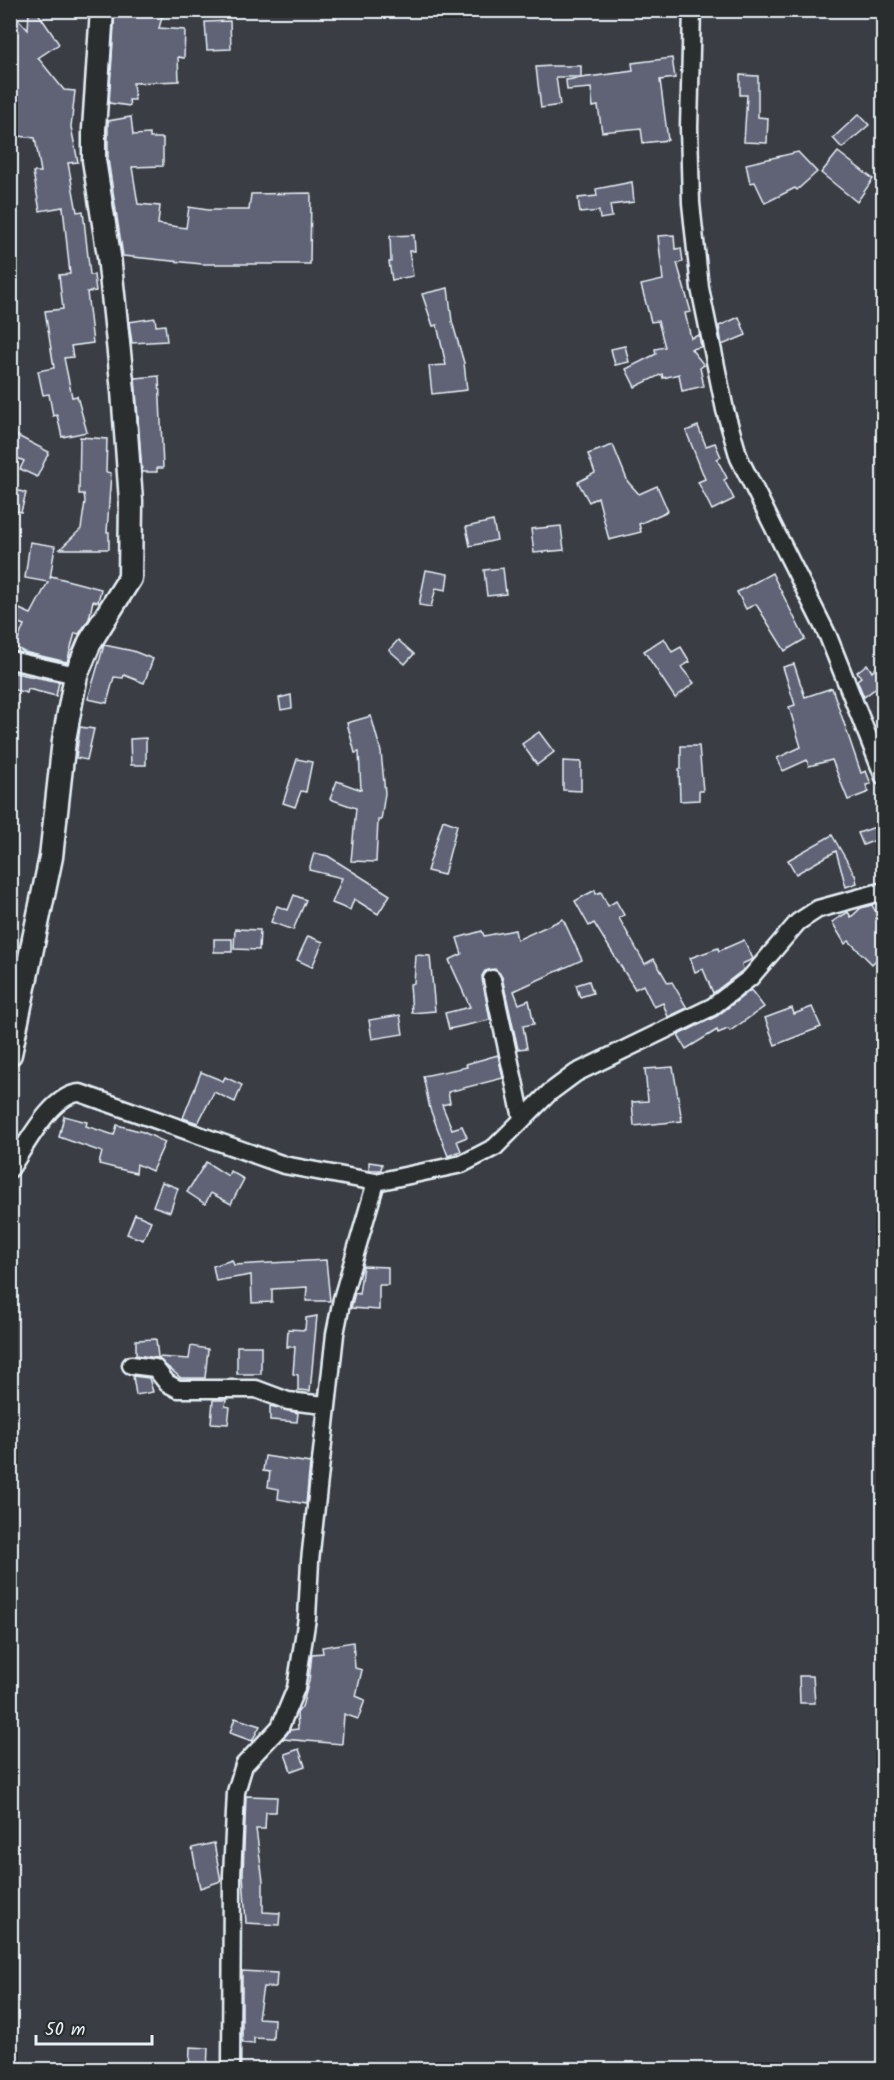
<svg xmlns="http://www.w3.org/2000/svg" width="894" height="2080" font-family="Kalam,sans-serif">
<rect width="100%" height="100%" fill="#3a3d43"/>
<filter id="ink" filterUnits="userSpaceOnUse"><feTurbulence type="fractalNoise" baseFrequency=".0167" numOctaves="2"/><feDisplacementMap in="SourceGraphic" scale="12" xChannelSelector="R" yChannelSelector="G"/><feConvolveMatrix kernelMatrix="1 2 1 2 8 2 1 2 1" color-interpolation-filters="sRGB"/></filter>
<g filter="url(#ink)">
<g fill="#5f6375" stroke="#e8f1f8" stroke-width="1.5">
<path d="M10,10L28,30L29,10H36L59,44L38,58L64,90L75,91L71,127L78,162L68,163L77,212L83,211L90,275H94L96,291L87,292L93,343L71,346L73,357L64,358L72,397L77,396L87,432L62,437L57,415L53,416L49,394L43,395L38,371L54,368L45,311L63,309L59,275L70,274L63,207L40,211L33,172H41L35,138L10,135Z"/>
<path d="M115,10H164L159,28L185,30L184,58L178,57L179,81L133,83L135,100H129L130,106L109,103Z"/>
<path d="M230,21L231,49L207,50L205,22Z"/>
<path d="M672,58L675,78L660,80L668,140L643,143L641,128L602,132L598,106L593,107L591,88L567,90L566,80L633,71L632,63Z"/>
<path d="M552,66H581V77H556L560,105L541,108L536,67Z"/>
<path d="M740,75L758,76V117L768,118L767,143L744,142L747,95H740Z"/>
<path d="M859,114L869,125L842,148L833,138Z"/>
<path d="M131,117L133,135L150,134V138H163V166L132,167L138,204L160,206L158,224L186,228L189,207L208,210H249L251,194L311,193L310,264H202L123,256L108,159V121Z"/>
<path d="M798,152L817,172L797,190L795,188L765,203L755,182L750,183L746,164Z"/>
<path d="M838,152L873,179L857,202L821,173Z"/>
<path d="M632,182L634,202L610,205L612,217L600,219L599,211L580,213L578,198L597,196L596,189Z"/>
<path d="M414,235L415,251H409L413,276L392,280L389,262H391L390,236Z"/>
<path d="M674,235L675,249L681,248L683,262L677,263L691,312L685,313L691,338L699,335L701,347L691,349L704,365L700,368L704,386L682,391L679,374L663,378L662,374L635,387L626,369L656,354L655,349L665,347L658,321L651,322L641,285L663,280L658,236Z"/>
<path d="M448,288L452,321L464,363L467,390L432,394L429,366L446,365L437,325L433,326L422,294Z"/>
<path d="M739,317L746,335L722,345L719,326Z"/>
<path d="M155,318L156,326L165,325L167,341L132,343L129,322Z"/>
<path d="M625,346L629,362L615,365L611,349Z"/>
<path d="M159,376L163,468H157V472H142L135,378Z"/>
<path d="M698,426L706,446L715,443L721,457L717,459L727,478L724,480L734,499L712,510L698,482L705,479L686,431Z"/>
<path d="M10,432L49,452L37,477L20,469L24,461L10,455Z"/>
<path d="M80,437L107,439L106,472L111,473L107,532H109V549H60L81,529L85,501L84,494H79Z"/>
<path d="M613,445L628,482L639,494L657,486L668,511L639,524L641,532L609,540L598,497L589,502L578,482L595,473L588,454Z"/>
<path d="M10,488L26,493L21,512L10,509Z"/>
<path d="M493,521L497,540L470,546L466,527Z"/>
<path d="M561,526L564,550L534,553L531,529Z"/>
<path d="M30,542L55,546L50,579L51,576L101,589L98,602L93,601L89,619L79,634L75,633L67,662L24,652L15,647L24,625L10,620V605L31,614L48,582L25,578Z"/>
<path d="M503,568L506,594L487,596L484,570Z"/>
<path d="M426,570L448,574L446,590L436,588L431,607L419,605Z"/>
<path d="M772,573L805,639L785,651L756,604L746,609L737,592Z"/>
<path d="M664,638L672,652L681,647L690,662L681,667L694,683L675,698L644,651Z"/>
<path d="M398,640L414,654L405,664L389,650Z"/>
<path d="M104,645L133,651L153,659L144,683L124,675L123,678L114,677L107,703L88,699Z"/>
<path d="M794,664L805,697L832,688L861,773L866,771L871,784L866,785L869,792L848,800L832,760L809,766L807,760L783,771L777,758L801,747L789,707L795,705L783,667Z"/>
<path d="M867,664L872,672L875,669L884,682L864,697L857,680L861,677L857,672Z"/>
<path d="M10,672L59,682L56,696L28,689L27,693L11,689Z"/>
<path d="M291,695L292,708L281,710L279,698Z"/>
<path d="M371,716L381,752L385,793L381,820H378L376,862L351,861L356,808L330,799L337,781L361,790L359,752L355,753L347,723Z"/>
<path d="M80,727L94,729L87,760L76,758Z"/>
<path d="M539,732L554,752L537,765L522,744Z"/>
<path d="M146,738V765H131L130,739Z"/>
<path d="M681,746H699L703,791H699V800L680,801L679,769H681Z"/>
<path d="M297,759L312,762L306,792L301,791L295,807L283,803Z"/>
<path d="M563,761L581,762V791L563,790Z"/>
<path d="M443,820L457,825L444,875L427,871Z"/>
<path d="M884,824V837L863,845L858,833Z"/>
<path d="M832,835L855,875L857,883L846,887L836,851L796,874L788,860Z"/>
<path d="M314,853L328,856L390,895L378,914L354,899L350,910L332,903L342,878L309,870Z"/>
<path d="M595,890L596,894L601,892L608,906L616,901L624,915L619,918L645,964L654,959L668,983L672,982L687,1008L668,1017L663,1003L654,1007L643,985L635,989L594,923L589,926L575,901Z"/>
<path d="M294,895L306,900L293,930L271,922L277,906L288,910Z"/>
<path d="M872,905L879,918L884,916V952L872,964L849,941L845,944L832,922L848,912L851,917L861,908Z"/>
<path d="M563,919L582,960L514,991L519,1004L529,1000L534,1024L523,1026L527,1048L518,1049L502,977L495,969L485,971L482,976L490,1020L449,1029L445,1013L470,1007L449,960L462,954L457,938L482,931L484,936L515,930L517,940Z"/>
<path d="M235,929L260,930L259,950L234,949Z"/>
<path d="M308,936L323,942L312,967L297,960Z"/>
<rect x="214" y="939" width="18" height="13"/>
<path d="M744,940L753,959L742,964L743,970L713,993L703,969L695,972L690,958L718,948L719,951Z"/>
<path d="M416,955L430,956L435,1011L412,1013L410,984L414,983Z"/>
<path d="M589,981L593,993L580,997L576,985Z"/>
<path d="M751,990L764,1007L730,1031L728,1029L718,1033L717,1030L686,1049L678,1035L717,1016Z"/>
<path d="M812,1007L821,1027L775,1045L765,1018L792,1008L794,1014Z"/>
<path d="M400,1015L403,1034L372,1039L369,1020Z"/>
<path d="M498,1055L503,1078L448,1092L450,1103L442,1105L452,1129L462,1126L467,1137L457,1141L461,1151L448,1156L430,1109L423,1076L467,1067L466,1064Z"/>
<path d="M673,1067L682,1121L634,1126L632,1102L648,1101L645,1069Z"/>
<path d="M201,1072L223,1081L225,1077L242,1085L235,1102L214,1092L198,1123L183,1118Z"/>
<path d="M64,1116L87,1122L86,1126L114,1135L117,1125L143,1132L165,1142L152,1171L137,1164L136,1173L119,1169L99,1164L102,1152L59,1137Z"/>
<path d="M206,1162L228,1176L230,1171L244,1179L231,1204L211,1193L205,1204L187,1192Z"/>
<path d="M369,1162L382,1164L381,1170H369Z"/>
<path d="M162,1182L178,1188L170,1212L153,1206Z"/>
<path d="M135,1214L151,1221L143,1240L127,1234Z"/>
<path d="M232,1260L234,1265L326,1260L330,1301H306L307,1287L272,1289V1302L252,1303L251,1275L216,1281L213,1266Z"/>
<path d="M363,1266L388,1267V1285H379V1310L351,1308L355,1293L359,1294Z"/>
<path d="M317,1316L310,1391L298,1390V1375L293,1374L295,1347H287L288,1329L305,1330L306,1318Z"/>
<path d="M156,1339L158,1357L189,1359L191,1346L208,1349L205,1378H181L157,1358L136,1355V1340Z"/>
<rect x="237" y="1346" width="24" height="28"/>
<path d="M133,1376L149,1378L153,1392L136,1395Z"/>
<path d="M213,1400H226L225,1406L230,1407L228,1424L211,1423Z"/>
<path d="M270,1406L298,1413L297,1422L270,1420Z"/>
<path d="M265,1456L310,1463L306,1504L278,1499L279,1489L268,1487L270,1472L263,1471Z"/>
<path d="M353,1642L355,1668L362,1670L356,1696L365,1700L358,1719L344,1714L342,1744L283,1739L290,1730L298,1729L297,1713L302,1707L309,1681L312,1654L323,1653L322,1647Z"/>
<path d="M799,1676H813L815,1703H800Z"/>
<path d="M235,1718L260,1726L252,1741L230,1733Z"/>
<path d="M299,1749L305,1766L291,1771L285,1754Z"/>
<path d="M246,1796L277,1797L276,1812H266L265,1829H256L263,1881V1912L280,1913L279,1925L246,1923L243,1874Z"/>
<path d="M214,1843L221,1881L200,1888L192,1848Z"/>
<path d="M242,1971L277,1973L276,1987H263L258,2018L274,2019L273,2039L254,2038V2044L242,2043Z"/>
<path d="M190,2047L208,2048L207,2070H189Z"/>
</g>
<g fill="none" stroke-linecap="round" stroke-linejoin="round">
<defs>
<g id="street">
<path d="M692,10L689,127L691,203L700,288L725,410L739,458L828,636L884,777"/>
<path d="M10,660L76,675"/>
<path d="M492,979L522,1118"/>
<path d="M10,1169C26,1146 51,1094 80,1093L284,1165L376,1182L462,1164L495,1147L549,1093L576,1073L712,1007L750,978L798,922L818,909L884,891"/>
<path d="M131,1365L155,1368L167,1383L178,1389H256L288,1401L325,1405"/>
<path d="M231,2070L232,1875L236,1792L244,1765L280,1727L296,1688L307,1618L310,1561L335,1334L342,1299L376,1182"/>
</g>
<path id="secondary" d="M10,1054L51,857L64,740L76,675L90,642L130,578L131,501L123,391L109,256L94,160V129L102,10"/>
</defs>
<use href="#street" stroke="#e8f1f8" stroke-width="21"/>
<use href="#secondary" stroke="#e8f1f8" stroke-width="27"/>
<use href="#street" stroke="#2a2d2e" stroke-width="16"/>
<use href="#secondary" stroke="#2a2d2e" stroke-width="22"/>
</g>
</g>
<rect width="894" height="2080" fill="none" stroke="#2a2d2e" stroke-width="36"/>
<rect x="18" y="18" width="858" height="2044" fill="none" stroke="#e8f1f8" stroke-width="2" filter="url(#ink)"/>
<path d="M36 2035v9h116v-9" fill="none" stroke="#e8f1f8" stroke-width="3"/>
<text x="45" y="2035" font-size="18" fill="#e8f1f8" stroke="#2a2d2e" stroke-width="4.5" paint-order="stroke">50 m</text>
</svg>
